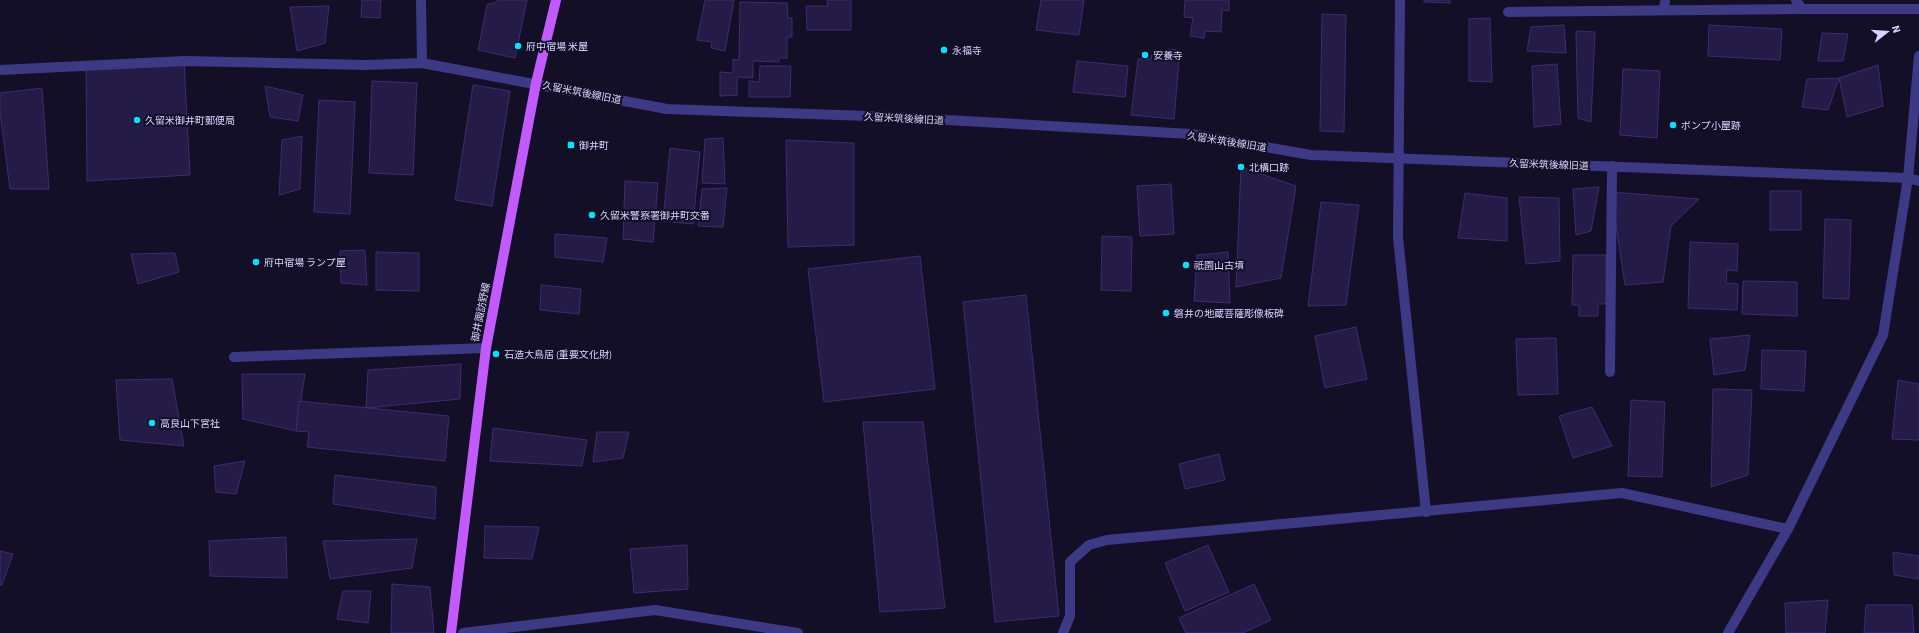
<svg xmlns="http://www.w3.org/2000/svg" width="1919" height="633" font-family="'Source Sans 3','Noto Sans JP',sans-serif">
<rect width="100%" height="100%" fill="#130f26"/>
<g fill="#241b47" stroke="#3b2d73">
<path d="M362,0H381L380,18L361,17Z"/>
<path d="M497,0H527L515,58L478,50L487,5L496,2Z"/>
<path d="M705,0H734L725,51L711,48L712,42L697,40Z"/>
<path d="M827,0H851V30H807L806,6H828Z"/>
<path d="M1041,0H1084L1079,35L1036,30Z"/>
<path d="M1185,0H1229V11L1222,10L1221,32L1205,31L1204,38L1190,36L1193,18L1184,17Z"/>
<path d="M1424,0H1450V3L1424,2Z"/>
<path d="M740,2L787,3L788,18H792V37H787V58H779V62L753,61V78L737,77V95L720,96V72L733,73V59L739,60Z"/>
<path d="M329,6L325,43L297,51L290,7Z"/>
<path d="M1322,14L1346,15L1344,132L1320,131Z"/>
<path d="M1490,18L1492,82L1469,81V19Z"/>
<path d="M1564,25L1566,53L1527,51L1531,27Z"/>
<path d="M1709,25L1782,29L1780,60L1708,56Z"/>
<path d="M1576,31L1595,32L1591,122L1578,118Z"/>
<path d="M1822,33L1848,34L1843,61H1818Z"/>
<path d="M1168,49L1180,50L1174,119L1131,115L1138,59H1151L1152,54L1167,55Z"/>
<path d="M184,61L190,175L87,181L86,66Z"/>
<path d="M1077,61L1128,66L1125,97L1073,92Z"/>
<path d="M1557,64L1561,124L1534,127L1532,66Z"/>
<path d="M1878,65L1883,106L1847,117L1839,78Z"/>
<path d="M760,66H791L790,97H749V81L759,82Z"/>
<path d="M1623,69L1660,71L1657,138L1620,135Z"/>
<path d="M1839,78L1828,110L1802,107L1807,79Z"/>
<path d="M372,81L417,83L413,175L369,173Z"/>
<path d="M473,85L510,91L492,206L455,200Z"/>
<path d="M265,86L303,95L298,121L270,117Z"/>
<path d="M42,88L49,189H10L0,112V93Z"/>
<path d="M319,100L355,102L350,214L314,212Z"/>
<path d="M302,136L300,189L279,195L282,140Z"/>
<path d="M723,138L725,184L702,183L705,139Z"/>
<path d="M786,140L854,143V245L788,247Z"/>
<path d="M670,148L700,152L693,224L663,221Z"/>
<path d="M1241,167L1296,186L1281,278L1236,287Z"/>
<path d="M625,181L658,183L653,242L623,239Z"/>
<path d="M1171,184L1174,234L1140,236L1137,186Z"/>
<path d="M1599,187L1591,231L1576,235L1573,189Z"/>
<path d="M727,188L723,227L698,226L702,189Z"/>
<rect x="1770" y="191" width="31" height="39"/>
<path d="M1611,192L1699,199L1671,226L1663,282L1625,285Z"/>
<path d="M1465,193L1507,198V241L1458,238Z"/>
<path d="M1519,197L1559,198L1560,261L1526,264Z"/>
<path d="M1321,202L1359,205L1346,305L1308,306Z"/>
<path d="M1825,219L1851,220L1849,299L1823,298Z"/>
<path d="M555,234L607,238L603,262L555,257Z"/>
<path d="M1102,236L1132,237L1131,291L1101,290Z"/>
<path d="M1690,242L1738,244L1737,271L1727,270L1726,283L1738,284L1737,310L1688,308Z"/>
<path d="M365,250L367,285L341,283L340,251Z"/>
<path d="M376,252L419,253V291L376,290Z"/>
<path d="M1228,252L1230,303L1194,301L1197,255Z"/>
<path d="M175,253L179,272L138,284L131,254Z"/>
<path d="M1573,255H1606V304H1598V316H1579V305H1572Z"/>
<path d="M920,256L935,389L824,402L808,269Z"/>
<path d="M1743,281L1797,282V316L1742,314Z"/>
<path d="M541,285L581,289L579,314L540,310Z"/>
<path d="M1026,295L1059,616L995,622L963,302Z"/>
<path d="M1356,327L1367,379L1325,388L1315,336Z"/>
<path d="M1750,335L1745,370L1714,375L1710,339Z"/>
<path d="M1556,338L1558,394L1518,395L1516,339Z"/>
<path d="M1762,350L1806,351L1804,391L1761,389Z"/>
<path d="M461,364L460,399L366,408L368,370Z"/>
<path d="M242,374H305L296,431L243,419Z"/>
<path d="M172,379L184,446L120,440L116,380Z"/>
<path d="M1898,380L1919,384V440L1892,439Z"/>
<path d="M1713,389L1752,390L1748,475L1711,487Z"/>
<path d="M1631,400L1665,402L1662,477L1628,476Z"/>
<path d="M299,401L449,416L445,461L307,447L309,432L296,431Z"/>
<path d="M1592,407L1612,446L1573,458L1559,416Z"/>
<path d="M863,422H923L945,608L880,612Z"/>
<path d="M493,428L587,440L582,466L490,461Z"/>
<path d="M597,432H629L623,458L593,462Z"/>
<path d="M1219,454L1225,480L1185,489L1179,464Z"/>
<path d="M245,461L236,494L216,492L214,466Z"/>
<path d="M335,475L436,487L435,519L333,504Z"/>
<path d="M485,526L539,527L532,559L484,558Z"/>
<path d="M286,537L287,578L210,576L209,541Z"/>
<path d="M417,539L412,568L330,579L323,541Z"/>
<path d="M687,545L688,589L634,593L630,549Z"/>
<path d="M1208,545L1229,592L1185,611L1165,563Z"/>
<path d="M0,551L13,554L2,585H0Z"/>
<path d="M1893,552L1919,556V579L1894,575Z"/>
<path d="M392,584L430,587L434,633H391Z"/>
<path d="M1254,584L1271,620L1243,633H1186L1179,618Z"/>
<path d="M343,591H371L368,623L337,619Z"/>
<path d="M1828,600L1825,633H1786L1785,603Z"/>
<path d="M1866,605H1912L1914,633H1864Z"/>
</g>
<g fill="none" stroke-linecap="round" stroke-linejoin="round">
<g stroke="#3d3a85" stroke-width="10">
<path d="M421,0L422,63"/>
<path d="M1400,0L1398,237L1426,512"/>
<path d="M1796,0L1802,9H1919"/>
<path d="M1664,10L1665,0"/>
<path d="M1508,12L1802,9"/>
<path d="M0,70L184,61L366,65L422,63L667,109L895,117L1191,134L1311,155L1908,178L1919,181"/>
<path d="M234,357L486,348"/>
<path d="M1610,372L1612,166"/>
<path d="M463,633L655,610L798,633"/>
<path d="M1063,633L1070,616V562L1089,545L1107,540L1622,493L1788,529"/>
<path d="M1728,633L1788,529L1883,335L1908,178L1919,56"/>
</g>
<path stroke="#c25bff" stroke-width="10" d="M451,633L486,348L536,83L556,0"/>
</g>
<g fill="#00e5ff" stroke="#130f26" stroke-width="1.5">
<circle cx="518" cy="46" r="4"/>
<circle cx="944" cy="50" r="4"/>
<circle cx="1145" cy="55" r="4"/>
<circle cx="137" cy="120" r="4"/>
<circle cx="1673" cy="125" r="4"/>
<rect x="567" y="141" width="8" height="8" rx="2"/>
<circle cx="1241" cy="167" r="4"/>
<circle cx="592" cy="215" r="4"/>
<circle cx="256" cy="262" r="4"/>
<circle cx="1186" cy="265" r="4"/>
<circle cx="1166" cy="313" r="4"/>
<circle cx="496" cy="354" r="4"/>
<circle cx="152" cy="423" r="4"/>
</g>
<g text-anchor="middle" stroke-width="4" stroke-linejoin="round" paint-order="stroke">
<g font-size="10" fill="#d9d4ff" stroke="#130f26" text-anchor="start">
<text x="526" y="50">府中宿場 米屋</text>
<text x="952" y="54">永福寺</text>
<text x="1153" y="59">安養寺</text>
<text x="145" y="124">久留米御井町郵便局</text>
<text x="1681" y="129">ポンプ小屋跡</text>
<text x="579" y="149">御井町</text>
<text x="1249" y="171">北構口跡</text>
<text x="600" y="219">久留米警察署御井町交番</text>
<text x="264" y="266">府中宿場 ランプ屋</text>
<text x="1194" y="269">祇園山古墳</text>
<text x="1174" y="317">磐井の地蔵菩薩彫像板碑</text>
<text x="504" y="358">石造大鳥居 (重要文化財)</text>
<text x="160" y="427">高良山下宮社</text>
</g>
<g font-size="10" fill="#d9d4ff" stroke="#130f26">
<text transform="translate(582 92) rotate(11)" y="4">久留米筑後線旧道</text>
<text transform="translate(904 118) rotate(3)" y="4">久留米筑後線旧道</text>
<text transform="translate(1227 141) rotate(9)" y="4">久留米筑後線旧道</text>
<text transform="translate(1549 164) rotate(2)" y="4">久留米筑後線旧道</text>
<text transform="translate(480 312) rotate(-79)" y="4">御井諏訪野線</text>
</g>
</g>
<g transform="translate(1887 32) rotate(73)" stroke="#130f26" stroke-width="3" paint-order="stroke">
<path d="M0-3L7 15L0 10L-7 15Z" fill="#d9d4ff"/>
<text y="-6" font-size="11" font-weight="bold" text-anchor="middle" fill="#d9d4ff">N</text>
</g>
</svg>
